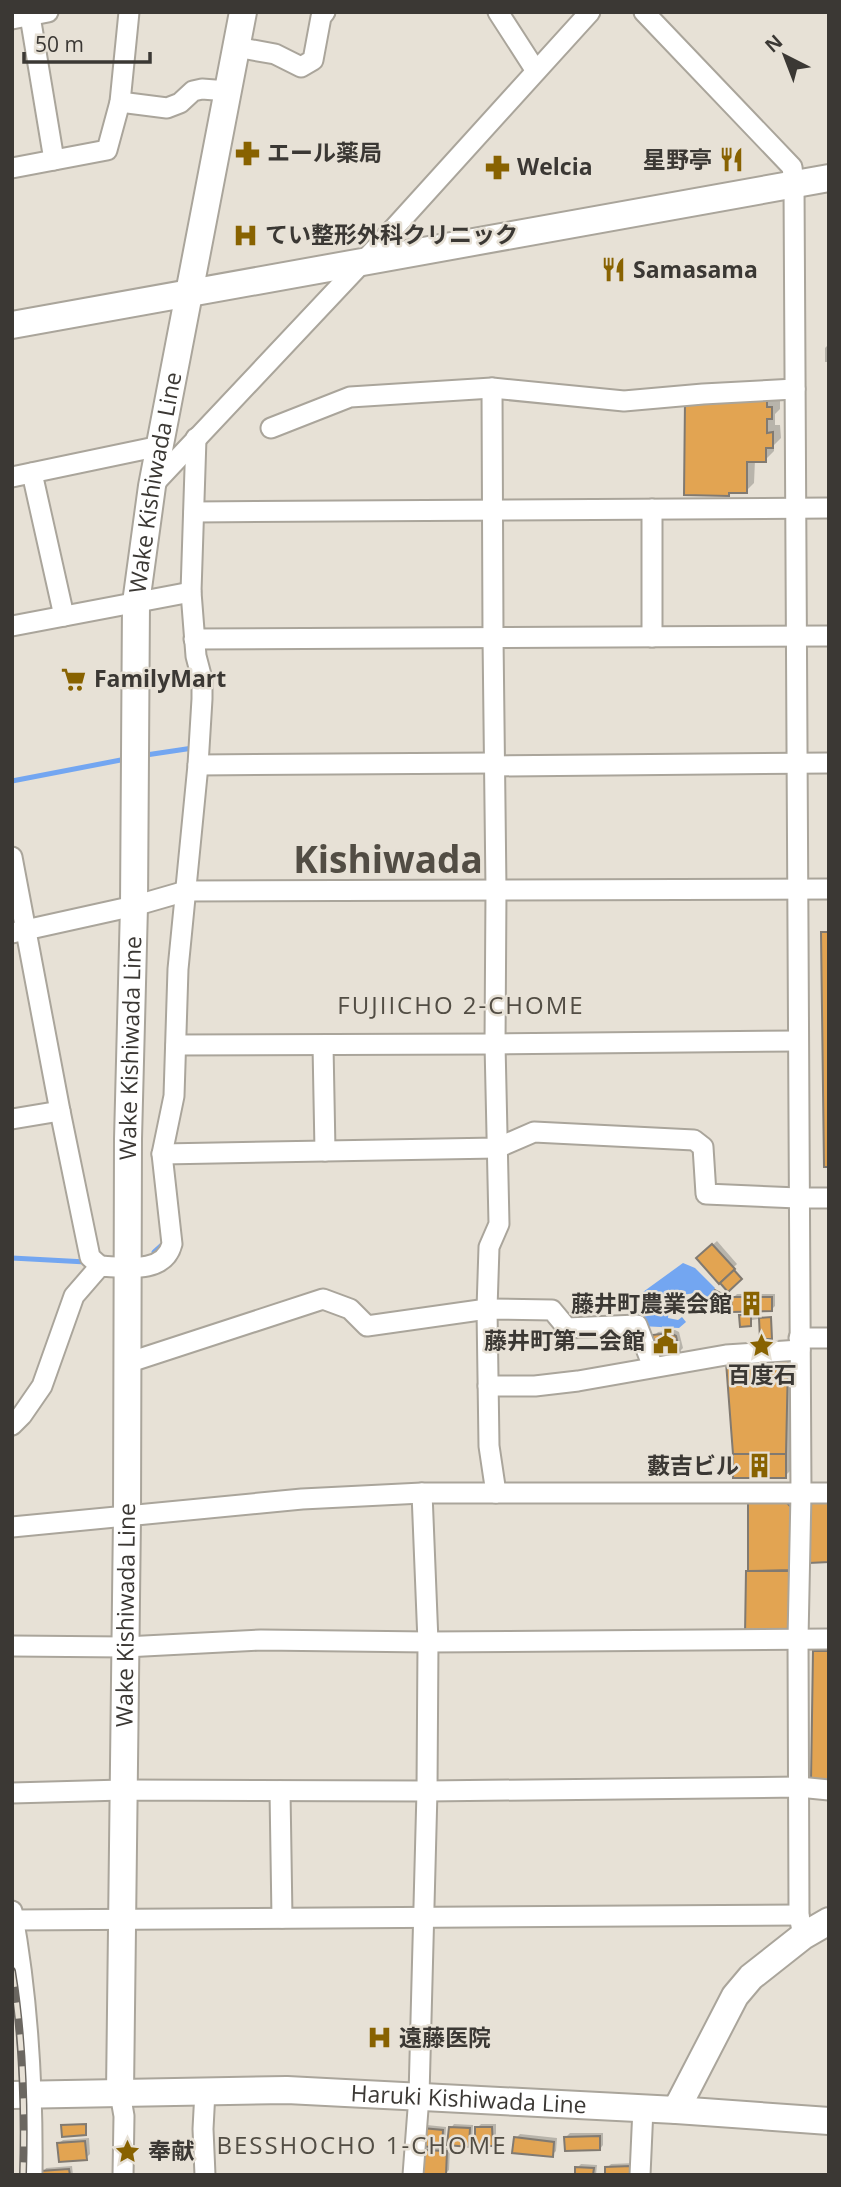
<svg xmlns="http://www.w3.org/2000/svg" width="841" height="2187" font-family="'Open Sans','Noto Sans JP',sans-serif">
<rect width="100%" height="100%" fill="#e7e1d6"/>
<path fill="#73a6f1" d="M683,1263L695,1268L715,1288L705,1306L695,1314L690,1309L697,1303L695,1293L682,1295L669,1308L668,1318L678,1320L682,1317L686,1322L679,1328L641,1326L643,1292Z"/>
<g fill="#0003">
<path d="M829,344V362H825V348Z"/>
<path d="M780,400V409L775,414V425H780L781,438L774,445V451L765,460H755L754,483L746,491L686,402Z"/>
<path d="M717,1241L737,1264L719,1281L698,1258Z"/>
<path d="M737,1294H775V1306L771,1310L733,1298Z"/>
<path d="M685,1301L688,1305L680,1313L676,1309Z"/>
<path d="M742,1315L758,1316V1319L752,1320L750,1324L741,1316Z"/>
<path d="M675,1330L679,1332L683,1348L679,1352L654,1336L658,1332Z"/>
<path d="M793,1355L791,1470L785,1476L728,1363Z"/>
<path d="M749,1501H797V1622L748,1571L750,1569Z"/>
<path d="M821,1646H829V1780L815,1652Z"/>
<path d="M454,2124L473,2125L472,2141L468,2145L451,2128Z"/>
<path d="M481,2124H496V2140L492,2144L477,2128Z"/>
<path d="M427,2125L446,2127L445,2142L440,2148H450L449,2170L445,2174L424,2151L430,2145L423,2129Z"/>
<path d="M570,2133H603V2145L600,2149L566,2137Z"/>
<path d="M520,2134L557,2138L556,2151L552,2155L516,2138Z"/>
<path d="M89,2138L90,2154L86,2158L59,2143L63,2140Z"/>
<path d="M635,2163L633,2175L607,2168L611,2164Z"/>
<path d="M581,2164L597,2165L596,2175H577V2168Z"/>
<path d="M72,2166L73,2175H42L46,2168Z"/>
</g>
<g fill="none" stroke-linecap="round" stroke-linejoin="round">
<g stroke="#73a6f1" stroke-width="5">
<path d="M146,755L193,748"/>
<path d="M12,781L126,759"/>
<path d="M154,1252L164,1243"/>
<path d="M12,1258L86,1262"/>
</g>
</g>
<g fill="#e2a452" stroke="#817a71" stroke-width="2">
<path d="M685,401H767V407H772V419H767V433L773,432V448H766V462H747V493H729V496L684,495Z"/>
<path d="M821,932H829V1167H824Z"/>
<path d="M712,1244L735,1269L719,1284L696,1258Z"/>
<path d="M734,1270L742,1279L728,1292L720,1283Z"/>
<path d="M715,1290L724,1295L715,1312L706,1307Z"/>
<path d="M731,1297H772V1311L732,1312Z"/>
<path d="M739,1315H751V1326L740,1327Z"/>
<path d="M771,1317L772,1339H760L759,1318Z"/>
<path d="M670,1333L676,1336L680,1354L663,1357L659,1355L652,1335Z"/>
<path d="M788,1361L786,1454H733L726,1362Z"/>
<rect x="733" y="1454" width="53" height="24"/>
<path d="M748,1500H784L791,1507L792,1570L748,1571Z"/>
<path d="M815,1500H829V1562L809,1563L810,1505Z"/>
<path d="M746,1571H792L791,1630L745,1635Z"/>
<path d="M813,1651H829V1782L811,1781Z"/>
<path d="M86,2124V2135L62,2137L61,2125Z"/>
<path d="M449,2127L470,2128L469,2147L447,2145Z"/>
<path d="M475,2127H492L493,2146H475Z"/>
<path d="M422,2128L443,2130L442,2148L420,2146Z"/>
<path d="M600,2136V2150L565,2151L564,2137Z"/>
<path d="M514,2137L554,2142L553,2157L512,2153Z"/>
<path d="M85,2141L87,2160L59,2162L57,2143Z"/>
<path d="M422,2150L447,2151L446,2175L421,2174Z"/>
<path d="M631,2166L632,2175H605V2167Z"/>
<path d="M575,2167L594,2168L593,2175H575Z"/>
<path d="M69,2169L70,2175H40V2171Z"/>
</g>
<g fill="none" stroke-linecap="round" stroke-linejoin="round">
<defs>
<g id="street">
<path d="M498,12L536,71"/>
<path d="M644,12L792,167L794,184L801,1493L798,1639L799,1915L803,1936"/>
<path d="M30,16L54,160"/>
<path d="M12,19L48,12"/>
<path d="M236,47L275,54L301,67L313,60L321,17L325,12"/>
<path d="M120,102L167,108L180,103L193,91L202,89L228,91"/>
<path d="M12,168L107,150L120,102L129,12"/>
<path d="M492,388L493,637L496,890L495,1044L499,1224L489,1247L487,1309L489,1446L496,1493"/>
<path d="M271,428L350,397L492,388L624,401L703,394L795,389"/>
<path d="M32,473L64,616"/>
<path d="M12,477L160,446"/>
<path d="M152,486L376,248L590,12"/>
<path d="M194,512L829,508"/>
<path d="M12,626L191,592"/>
<path d="M652,637V509"/>
<path d="M194,639L829,636"/>
<path d="M198,765L494,763"/>
<path d="M494,766L829,763"/>
<path d="M12,857L60,1111L90,1257L100,1266"/>
<path d="M12,933L134,906L186,891L829,889"/>
<path d="M176,1045L495,1044L797,1041"/>
<path d="M323,1045L325,1151"/>
<path d="M12,1119L60,1111"/>
<path d="M162,1154L497,1148L534,1132L694,1140L703,1147L706,1194L798,1198H829"/>
<path d="M799,1338H829"/>
<path d="M127,1363L323,1299L350,1309L367,1326L487,1309L552,1310L567,1328L637,1325L653,1367"/>
<path d="M488,1386H535L578,1381L726,1355L800,1350"/>
<path d="M12,1425L22,1415L42,1386L74,1296L100,1266C124,1267 164,1275 172,1244L162,1154L174,1096L178,969L198,765L202,699V679L196,656L191,592L196,438"/>
<path d="M12,1527L302,1499L422,1493H829"/>
<path d="M12,1646L125,1647L261,1640L428,1642L829,1639"/>
<path d="M280,1791L282,1918"/>
<path d="M12,1793L123,1790L427,1791L799,1787L829,1790"/>
<path d="M12,1911C28,1998 33,2086 32,2175"/>
<path d="M14,1920L799,1915"/>
<path d="M120,2093L124,2116L123,2175"/>
<path d="M205,2175L203,2129L205,2091"/>
<path d="M413,2175L419,2096L427,1791L428,1642L422,1493"/>
<path d="M640,2175L643,2108"/>
</g>
<g id="secondary">
<path d="M12,325L829,178"/>
<path id="s1" d="M120,2093L127,1517L128,1139L134,906L136,603L152,486L243,12"/>
<path id="s2" d="M12,2095L287,2090L676,2110L829,2121"/>
<path d="M676,2110L735,1996L751,1977L803,1936L829,1921"/>
</g>
</defs>
<use href="#street" stroke="#aaa59b" stroke-width="23"/>
<use href="#secondary" stroke="#aaa59b" stroke-width="30"/>
<use href="#street" stroke="#fff" stroke-width="19"/>
<use href="#secondary" stroke="#fff" stroke-width="26"/>
<defs>
<path id="rail" d="M12,1971C23,2038 25,2107 23,2175"/>
</defs>
<use href="#rail" stroke="#6b6761" stroke-width="8"/>
<use href="#rail" stroke="#e7e1d6" stroke-width="5" stroke-dasharray="16" stroke-linecap="butt"/>
</g>
<defs>
<symbol id="pharmacy-bare" viewBox="-9 -9 18 18"><path d="M-2-6h4v4h4v4h-4v4h-4v-4h-4v-4h4Z" fill="#886200" stroke="#e7e1d6" stroke-width="2.5" paint-order="stroke"/></symbol>
<symbol id="restaurant-bare" viewBox="-9 -9 18 18"><path d="M-5-6h1v4h1v-4h1v4h1v-4h1v5L-1.5 .5V6h-2V.5L-5-1ZM5-6V6H3V1.5H1.5Q1.5-4 5-6Z" fill="#886200" stroke="#e7e1d6" stroke-width="2.5" paint-order="stroke"/></symbol>
<symbol id="hospital-bare" viewBox="-9 -9 18 18"><path d="M-5-5h3v3.5h4V-5h3V5h-3V1.5h-4V5h-3Z" fill="#886200" stroke="#e7e1d6" stroke-width="2.5" paint-order="stroke"/></symbol>
<symbol id="supermarket-bare" viewBox="-9 -9 18 18"><path d="M-6-5.5h2.5l.6 2H6L4.5 2H-2.5L-4.4-4H-6ZM-1.5 3.2a1.3 1.3 0 1 0 .1 0ZM3 3.2a1.3 1.3 0 1 0 .1 0Z" fill="#886200" stroke="#e7e1d6" stroke-width="2.5" paint-order="stroke"/></symbol>
<symbol id="building-bare" viewBox="-9 -9 18 18"><path d="M-4-6H4V6H1V3H-1V6H-4ZM-2.5-4.3h1.7v1.8h-1.7ZM.8-4.3h1.7v1.8H.8ZM-2.5-1h1.7V.8h-1.7ZM.8-1h1.7V.8H.8Z" fill="#886200" stroke="#e7e1d6" stroke-width="2.5" paint-order="stroke"/></symbol>
<symbol id="civic-bare" viewBox="-9 -9 18 18"><path d="M-.6-6.5H3V-4.5H.6V-3L4-1V1h2V6H-6V1h2V-1L-.6-3ZM-1.2 2.5V6h2.4V2.5Z" fill="#886200" stroke="#e7e1d6" stroke-width="2.5" paint-order="stroke"/></symbol>
<symbol id="sight-bare" viewBox="-9 -9 18 18"><path d="M0-6L1.8-2.2L6-1.7L2.9 1.2L3.7 5.4L0 3.3L-3.7 5.4L-2.9 1.2L-6-1.7L-1.8-2.2Z" fill="#886200" stroke="#e7e1d6" stroke-width="2.5" paint-order="stroke"/></symbol>
</defs>
<g fill-rule="evenodd">
<use href="#pharmacy-bare" x="230" y="136" width="35" height="35"/>
<use href="#restaurant-bare" x="714" y="142" width="35" height="35"/>
<use href="#pharmacy-bare" x="480" y="150" width="35" height="35"/>
<use href="#hospital-bare" x="228" y="218" width="35" height="35"/>
<use href="#restaurant-bare" x="596" y="252" width="35" height="35"/>
<use href="#supermarket-bare" x="56" y="662" width="35" height="35"/>
<use href="#building-bare" x="734" y="1286" width="35" height="35"/>
<use href="#civic-bare" x="648" y="1324" width="35" height="35"/>
<use href="#sight-bare" x="744" y="1328" width="35" height="35"/>
<use href="#building-bare" x="742" y="1448" width="35" height="35"/>
<use href="#hospital-bare" x="362" y="2020" width="35" height="35"/>
<use href="#sight-bare" x="110" y="2134" width="35" height="35"/>
</g>
<g text-anchor="middle" stroke-width="5" stroke-linejoin="round" paint-order="stroke">
<g font-size="23" font-weight="bold" fill="#3b3834" stroke="#e7e1d6" text-anchor="start">
<text x="267" y="161">エール薬局</text>
<text x="712" y="168" text-anchor="end">星野亭</text>
<text x="517" y="175">Welcia</text>
<text x="265" y="243">てい整形外科クリニック</text>
<text x="633" y="278">Samasama</text>
<text x="94" y="687">FamilyMart</text>
<text x="732" y="1312" text-anchor="end">藤井町農業会館</text>
<text x="645" y="1349" text-anchor="end">藤井町第二会館</text>
<text x="762" y="1383" text-anchor="middle">百度石</text>
<text x="739" y="1474" text-anchor="end">藪吉ビル</text>
<text x="399" y="2046">遠藤医院</text>
<text x="148" y="2159">奉献</text>
</g>
<g font-size="23" fill="#3b3834" stroke="#e7e1d6">
<text dy="8" stroke="none"><textPath href="#s1" startOffset="1612">Wake Kishiwada Line</textPath></text>
<text dy="8" stroke="none"><textPath href="#s1" startOffset="1045">Wake Kishiwada Line</textPath></text>
<text dy="8" stroke="none"><textPath href="#s1" startOffset="478">Wake Kishiwada Line</textPath></text>
<text dy="8" stroke="none"><textPath href="#s2" startOffset="457">Haruki Kishiwada Line</textPath></text>
</g>
<g font-size="24" letter-spacing="2" fill="#524d44" stroke="#e7e1d6">
<text x="461" y="1014">FUJIICHO 2-CHOME</text>
<text x="362" y="2154">BESSHOCHO 1-CHOME</text>
</g>
<g font-size="37" font-weight="bold" fill="#524d44" stroke="#e7e1d6">
<text x="388" y="873">Kishiwada</text>
</g>
</g>
<rect width="841" height="2187" fill="none" stroke="#3b3834" stroke-width="28"/>
<g transform="translate(785 56) rotate(318)" stroke="#e7e1d6" stroke-width="5" paint-order="stroke">
<path d="M0-5L12 26L0 18L-12 26Z" fill="#3b3834"/>
<text y="-10" font-size="19" font-weight="bold" text-anchor="middle" fill="#3b3834">N</text>
</g>
<path d="M24 52v10h126v-10" fill="none" stroke="#3b3834" stroke-width="3.5"/>
<text x="35" y="52" font-size="21" fill="#3b3834" stroke="#e7e1d6" stroke-width="5" paint-order="stroke">50 m</text>
</svg>
